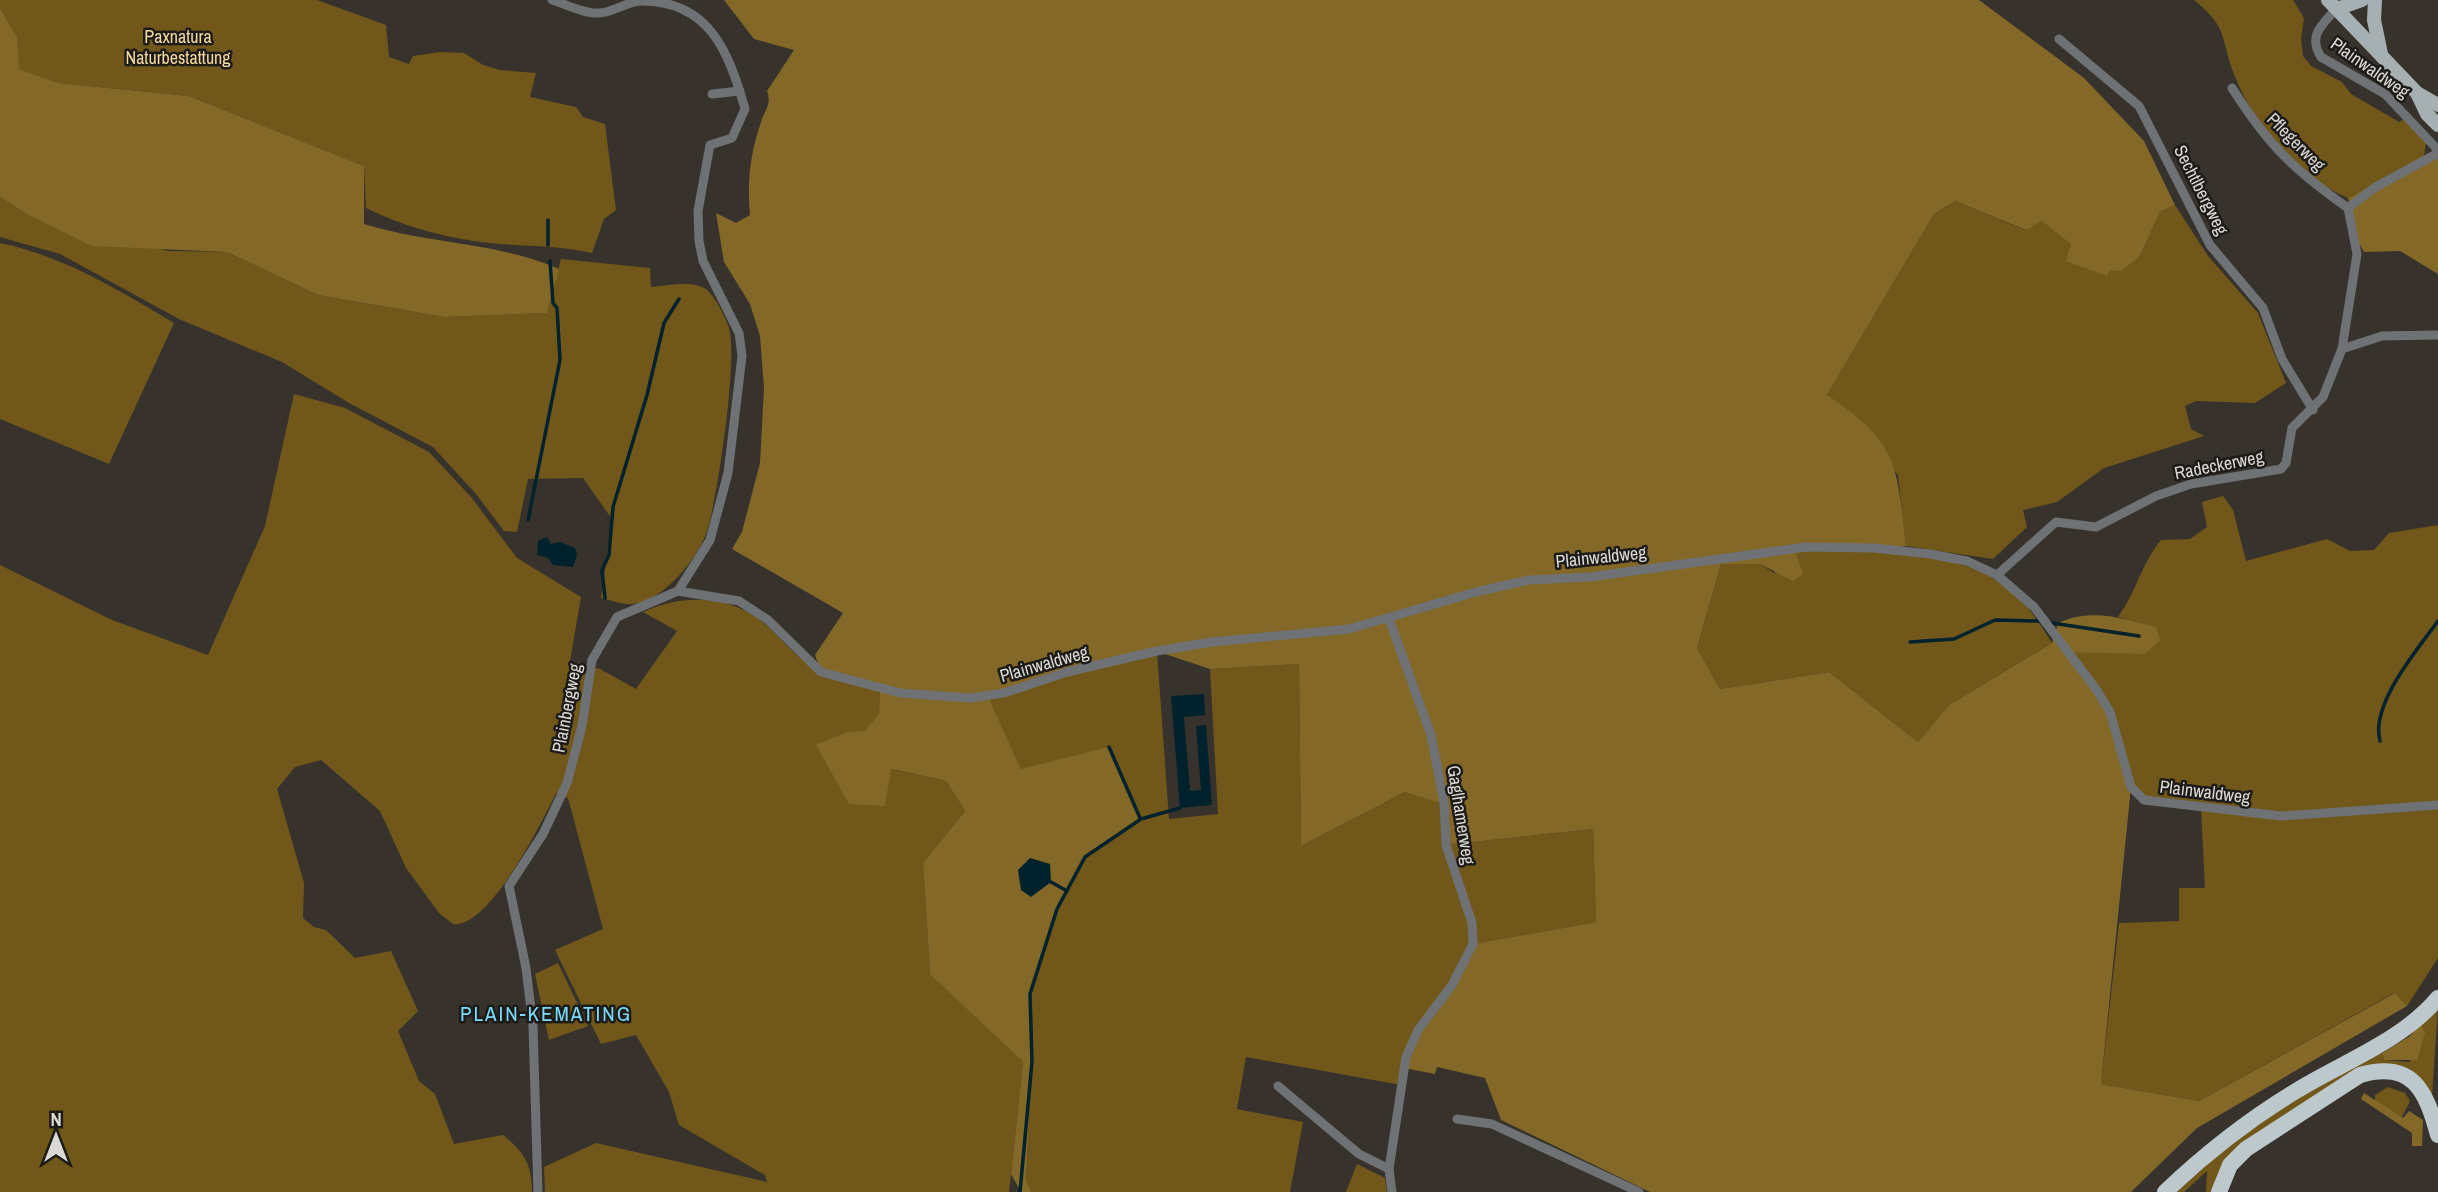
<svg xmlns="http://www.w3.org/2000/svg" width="2438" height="1192" font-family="'Archivo Narrow',sans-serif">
<rect width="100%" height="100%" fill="#37332c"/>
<g fill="#71581a">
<path d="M0,0H317L386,25L389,57L409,64L413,56L440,52L464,53L483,65L500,70L536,73L530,97L576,107L583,117L605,124L616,210L604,219L592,253C554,244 513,247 474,241C438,236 398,224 366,208L364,166L189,96L58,83L18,69L17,37L0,8Z"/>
<path d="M2194,0H2293L2304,18L2301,39L2303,56L2311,66L2342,82L2351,94L2399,122L2404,119L2426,143L2424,156L2348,198C2295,174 2255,128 2234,74C2220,38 2229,28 2194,0Z"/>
<path d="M0,197L25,213L168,251L227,252L318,295L444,317L547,313L561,259L650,268L651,287C667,286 695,279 708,291C717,300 725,316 729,328C738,359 718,493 708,528C700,556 664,601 633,604C623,605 611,600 601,598L612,519L583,478L528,479L517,532L504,531L476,494L433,447L349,403L282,362L179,319L60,254L0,237Z"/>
<path d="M1955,201L2025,230L2042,221L2110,269L2140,256L2160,212L2175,205L2208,256L2258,313L2286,383L2255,403L2196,401L2185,406L2191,429L2204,436L2104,468L2057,502L2023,510L2027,527L1993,559L1906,546L1898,475L1827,395L1934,214Z"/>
<path d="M0,243C64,256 118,290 174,323L109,464L0,419Z"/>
<path d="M294,394L345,408L429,452L471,497L517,558L581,597L570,661L600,669L636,689L677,631L643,612C682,594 730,594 765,624C782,639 801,663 823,673C840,680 862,684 880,689L879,713L865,732H847L817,746L890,769L946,781L965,811L923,863L930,973L1023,1062L1009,1192H545L544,1167L596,1143L767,1182L765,1175L679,1125L669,1092L636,1035L601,1044L555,950L603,929L568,798L556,793C542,822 489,929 453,924L439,913L406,868L380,811L321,760L295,767L277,789L304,883L303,918L314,927L326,930L355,958L391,951L418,1011L398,1031L419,1081L435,1094L454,1144L503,1135C524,1152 532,1164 532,1192H0V565L112,620L208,655L265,526Z"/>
<path d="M2223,496L2233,510L2246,561L2327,539L2350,551L2374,550L2389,533L2438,525V958L2407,1006L2394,993L2199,1101L2101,1084L2119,923L2179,921V888H2205L2201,808L2144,800L2131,787L2069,652L2156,627L2118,617C2137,591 2141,564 2161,540L2190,539L2207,527L2202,502Z"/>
<path d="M1811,550C1874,551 1956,547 2009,589C2027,603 2040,624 2052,643L1949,705L1918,742L1829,672L1720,689L1697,648L1721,564H1760L1774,573L1795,554Z"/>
<path d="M1157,651L1169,819L1218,814L1210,669L1299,664L1301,846L1405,792L1444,803L1446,845L1593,829L1596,922L1473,944L1418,1031L1401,1085L1246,1057L1237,1109L1303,1122L1290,1192H1032L1026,1180L1032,1062L1030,994L1057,909L1085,857L1141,819L1021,769L987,697Z"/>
<path d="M558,963L588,1026L549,1040L535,974Z"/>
<path d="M2438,1006L2432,1097L2420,1081L2351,1073L2243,1142L2215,1192H2206L2207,1171L2184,1192H2173L2257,1122L2373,1054L2382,1053L2384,1060L2410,1062L2420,1023Z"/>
<path d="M2388,1087L2405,1093L2410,1101L2401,1119L2375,1103V1095Z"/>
<path d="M1357,1164L1385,1178L1387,1192H1346Z"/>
</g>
<g fill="#836827">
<path d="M724,0H1979L2084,78L2144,141L2175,205L2160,212L2140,256L2121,271L2110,270L2107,276L2066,261L2071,244L2042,221L2026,230L1955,201L1934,214L1827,395C1899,443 1897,466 1906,546L1872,551L1811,550L1796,554L1803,574L1793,581L1760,564H1721L1697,648L1720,689L1829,672L1918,742L1949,705L2052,643L2058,623C2091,608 2122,618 2156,627L2160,640L2145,654L2070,652L2110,712L2131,787L2101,1084L2199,1101L2395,993L2407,1006L2197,1128L2131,1192H1650L1501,1120L1485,1078L1437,1067L1435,1074L1404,1068L1406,1057L1473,944L1596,922L1593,829L1446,845L1444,804L1405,792L1301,846L1299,664L1210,669L1156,651L988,697L1021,769L1109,747L1141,819L1085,857L1057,910L1030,995L1032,1062L1026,1180L1032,1192H1021L1011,1174L1023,1062L930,974L923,863L965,811L946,781L891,769L885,806L849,804L816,745L847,732L865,731L879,713L880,689L821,672L815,655L843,613L732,549L742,532L760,463L764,388L760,336L750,304L724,262L716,213L736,223L750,215C747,181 750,154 761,122C765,109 772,104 767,91L794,50L754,39Z"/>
<path d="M0,8L17,37L19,69L58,83L189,96L364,166V224C428,244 498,242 559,269L547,313L444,317L318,295L227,252L92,246L25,213L0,197Z"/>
<path d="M2424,156L2438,157V274L2400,251L2364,252L2356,238L2348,198Z"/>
<path d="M2420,1023L2425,1033L2417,1060H2384L2382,1053L2410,1036Z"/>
<path d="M2364,1093L2403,1118L2409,1111L2423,1120L2422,1146H2412V1133L2361,1099Z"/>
</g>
<g fill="#00222c">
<path d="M547,537L551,544L560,542L575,548L577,555L573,567L553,565L548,558L537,555L538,541Z"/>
<path d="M1204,694L1205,715L1184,717L1190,791L1201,790L1196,726L1206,725L1212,805L1180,808L1171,696Z"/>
<path d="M1030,858L1050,864L1051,882L1031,897L1021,890L1018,870Z"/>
</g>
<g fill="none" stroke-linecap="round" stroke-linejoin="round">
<g stroke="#00222c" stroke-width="3.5">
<path d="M548,220V245"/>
<path d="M528,520L560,360L557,308L553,303L550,261"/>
<path d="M605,598L602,570L609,555L613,507L647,395L664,323L679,299"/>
<path d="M2052,623L2139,636"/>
<path d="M1910,642L1954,639L1995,620L2039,621"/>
<path d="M2380,741C2370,704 2418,649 2438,621"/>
<path d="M1109,747L1140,818"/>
<path d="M1051,882L1067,891"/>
<path d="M1020,1192L1032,1062L1030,994L1057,909L1085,857L1141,819L1180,808"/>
</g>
<g stroke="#6e7274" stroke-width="9">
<path d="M2338,7C2323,24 2307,35 2321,57L2385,94L2438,150"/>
<path d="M2059,39L2139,106L2210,245L2263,308L2282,359L2313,410"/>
<path d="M2232,88C2269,146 2293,169 2348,208"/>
<path d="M712,94L740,91"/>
<path d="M2342,349L2357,254L2348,208L2374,188L2438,153"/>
<path d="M1997,575L2056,522L2096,527L2156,496L2191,484L2281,469L2286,463L2292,428L2323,397L2342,349L2382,336L2438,335"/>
<path d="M678,591L739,601L768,620L821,672L900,693L970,698L1004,693L1067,672L1157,651L1212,642L1349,629L1476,592L1529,580L1590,577L1806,547L1874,548L1930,554L1967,561L1997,575L2034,607L2096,689L2110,712L2131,787L2144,800L2281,816L2438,805"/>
<path d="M1389,619L1431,735L1444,803L1446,845L1472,923L1473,944L1452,985L1418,1030L1406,1057L1389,1169L1392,1192"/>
<path d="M1278,1086L1359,1154L1389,1169"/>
<path d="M1457,1119L1492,1124L1639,1192"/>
<path d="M538,1192L533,1026L526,968L509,886L543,834L567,783L582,726L592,660L617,617L678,591L710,540L728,473L742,356L739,333L703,261L699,241L698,211L710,145L732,138L745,109C729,53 710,0 640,1C626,2 612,13 599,13C585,14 565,4 552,0"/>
</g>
<g stroke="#a6b0b3" stroke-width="14">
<path d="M2328,0L2417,93L2427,114L2438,125"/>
<path d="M2375,0L2374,20L2381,54"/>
<path d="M2337,9L2362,0"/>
<path d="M2417,93L2438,105"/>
</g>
<g stroke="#bcc8cc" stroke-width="16">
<path d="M2165,1192C2205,1154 2248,1120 2296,1091C2343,1062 2402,1041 2438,998"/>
<path d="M2219,1192L2230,1165L2246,1149L2360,1075C2413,1060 2426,1091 2438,1135"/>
</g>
</g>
<g text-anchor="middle" stroke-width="5" stroke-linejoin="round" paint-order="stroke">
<g font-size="18" fill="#f7da9d" stroke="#1d1b18">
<text x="178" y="43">Paxnatura<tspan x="178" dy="21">Naturbestattung</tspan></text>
</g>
<g font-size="18" fill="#dbd9d4" stroke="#1d1b18">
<text transform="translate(2370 68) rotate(35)" y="6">Plainwaldweg</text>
<text transform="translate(2296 142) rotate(45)" y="6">Pflegerweg</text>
<text transform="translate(2201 190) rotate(63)" y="6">Sechtlbergweg</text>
<text transform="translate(2219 465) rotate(-11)" y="6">Radeckerweg</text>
<text transform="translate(1601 557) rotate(-6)" y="6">Plainwaldweg</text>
<text transform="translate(1044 664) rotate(-16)" y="6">Plainwaldweg</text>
<text transform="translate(567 708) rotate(-79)" y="6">Plainbergweg</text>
<text transform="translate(2205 792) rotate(7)" y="6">Plainwaldweg</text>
<text transform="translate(1461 815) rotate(81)" y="6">Gaglhamerweg</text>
</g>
<g font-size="21" letter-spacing="2" fill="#79dbf7" stroke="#1d1b18">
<text x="546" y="1021">PLAIN-KEMATING</text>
</g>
</g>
<g transform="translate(56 1136)" stroke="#1d1b18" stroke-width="5" paint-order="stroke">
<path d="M0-5L12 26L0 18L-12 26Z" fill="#dbd9d4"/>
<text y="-10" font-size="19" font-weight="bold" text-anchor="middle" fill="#dbd9d4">N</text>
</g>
</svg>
